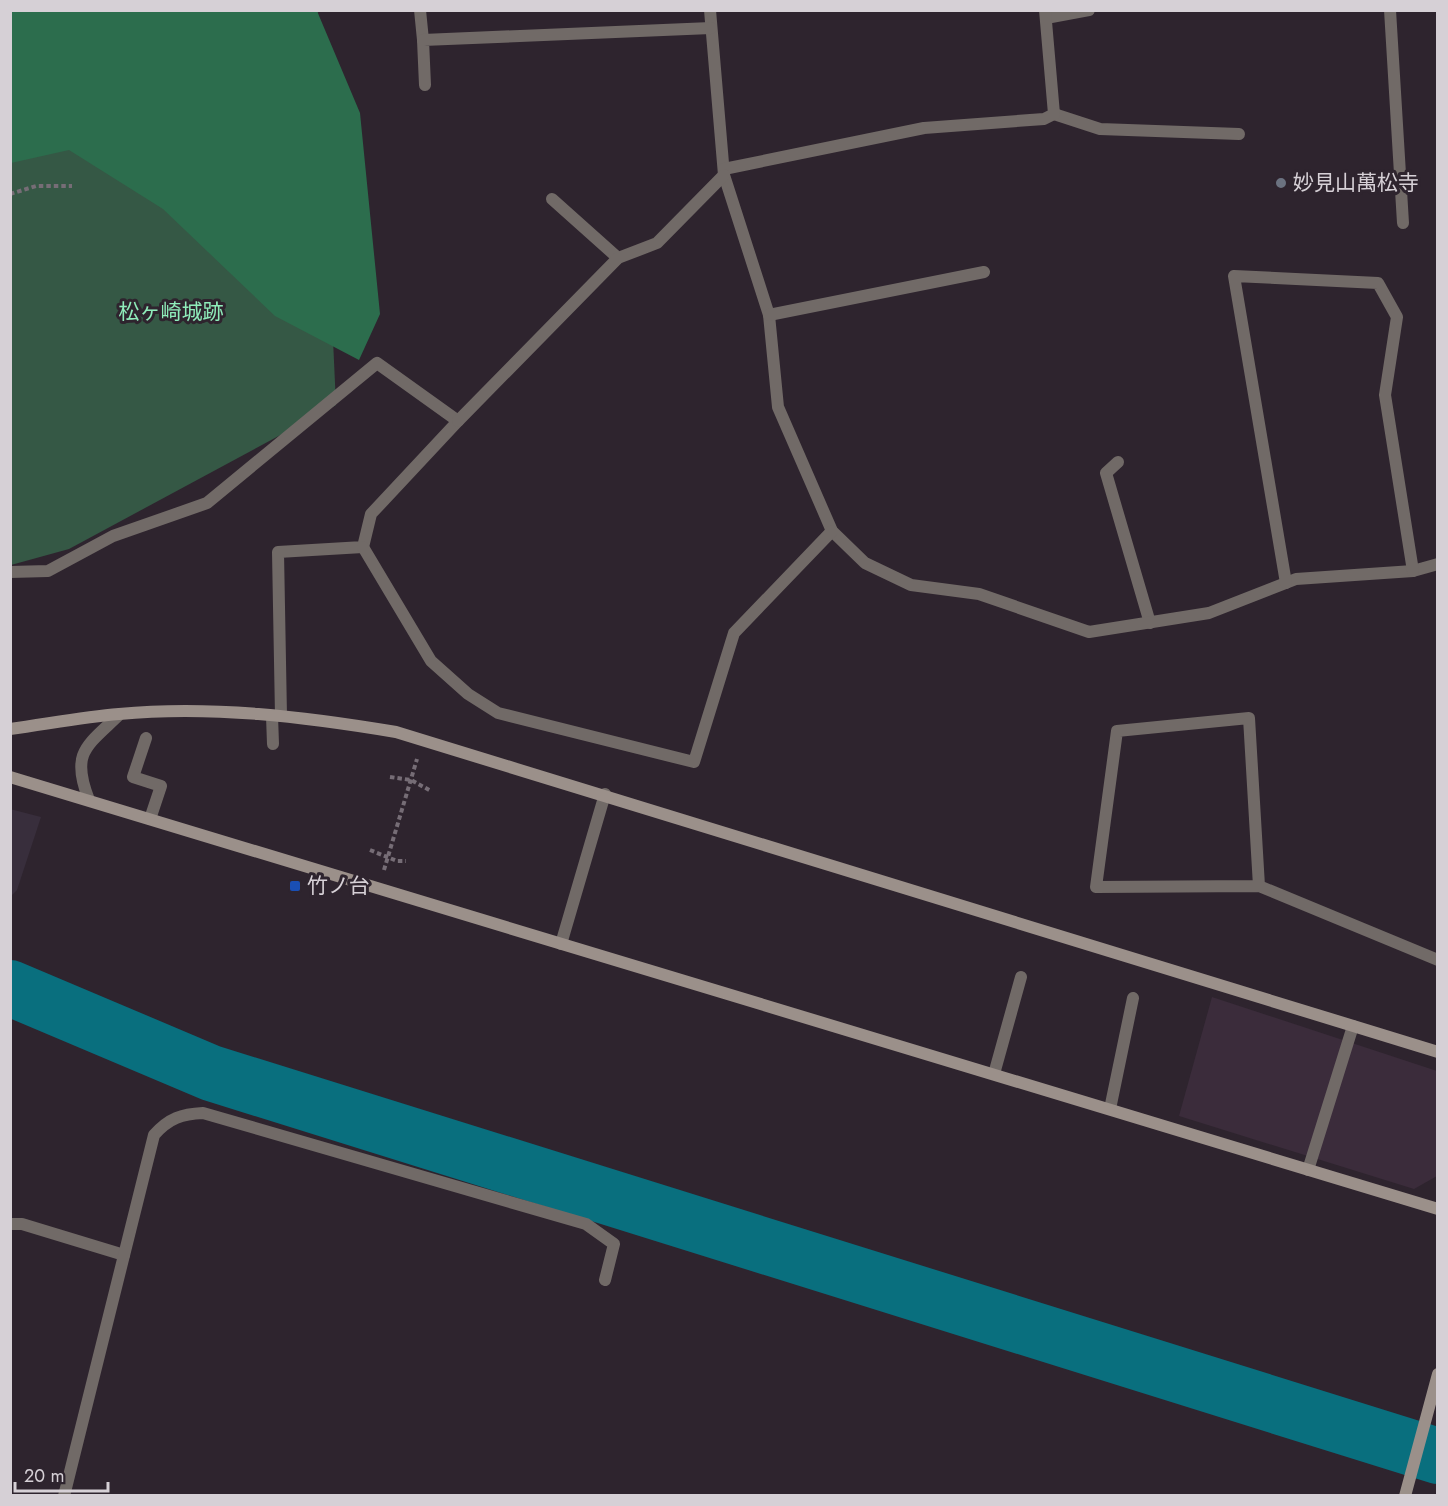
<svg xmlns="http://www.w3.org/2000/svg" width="1448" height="1506" font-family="Jost,'Noto Sans JP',sans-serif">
<rect width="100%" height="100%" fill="#2e242e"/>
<path fill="#382e3c" d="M10,809L41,817L17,890L11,896Z"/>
<path fill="#3b2c3b" d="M1212,997L1437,1071V1176L1414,1189L1179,1116Z"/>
<path fill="#355845" d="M11,11H318L336,405L69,549L11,565Z"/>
<path fill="#2c6d4d" d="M10,11H317L360,113L380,314L359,360L275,316L163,209L69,150L11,163Z"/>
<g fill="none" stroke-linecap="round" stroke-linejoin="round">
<path stroke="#096f7e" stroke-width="56" d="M10,988L211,1073L1438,1456"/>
<g stroke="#766d76" stroke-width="4" stroke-dasharray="4.5 3" stroke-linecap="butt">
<path d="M10,194L36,186H72"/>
<path d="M390,777L411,780L431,791"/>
<path d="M370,850L397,861H406"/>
<path d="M384,870L417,759"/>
</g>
<g stroke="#716a67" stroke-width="12">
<path d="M1118,462L1106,473L1150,623"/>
<path d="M10,572L48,571L113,536L207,503L377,363L458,421L371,514L363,547L278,552L281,716"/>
<path d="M272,716L273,744"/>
<path d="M146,738L133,777L161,786L150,819"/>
<path d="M561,944L605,794"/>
<path d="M994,1074L1021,977"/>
<path d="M1110,1109L1133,998"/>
<path d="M1308,1170L1353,1026"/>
<path d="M10,1224H22L124,1255"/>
<path d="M64,1496L154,1135C169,1118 182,1114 203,1113L586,1224L614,1244L605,1280"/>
</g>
<g stroke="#716a67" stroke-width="12">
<path d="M420,10L423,40"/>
<path d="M710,10L724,175L769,315L778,407L832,531L865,563L911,585L979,594L1089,632L1209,613L1296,579L1413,571L1438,564"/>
<path d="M1390,10L1403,223"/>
<path d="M1046,18L1089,10"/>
<path d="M425,85L423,40L711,28"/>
<path d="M1054,114L1100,129L1239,134"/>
<path d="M724,169L924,128L1044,119L1054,114L1045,10"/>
<path d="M552,199L618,258"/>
<path d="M769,315L984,272"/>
<path d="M458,421L618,258L657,243L724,175"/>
<path d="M363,547L431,661L468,694L498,713L694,762L734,633L832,531"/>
<path d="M1286,583L1234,276L1378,283L1397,317L1385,395L1413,571"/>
<path d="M89,800C70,752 87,746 120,714"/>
<path d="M1259,886L1249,718L1117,731L1096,887L1259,886L1438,960"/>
</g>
<g stroke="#9b908a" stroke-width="12">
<path d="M10,729C47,724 83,717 119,714C211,705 306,717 396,732L1438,1052"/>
<path d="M10,777L1438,1209"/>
<path d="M1405,1496L1438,1374"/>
</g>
</g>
<circle fill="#6b7280" stroke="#2e242e" stroke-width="2" cx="1281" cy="183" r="6"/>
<rect fill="#1a4fb4" stroke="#2e242e" stroke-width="2" x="289" y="880" width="12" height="12" rx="3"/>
<g text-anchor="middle" stroke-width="6" stroke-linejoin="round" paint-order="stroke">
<g font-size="21" fill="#d6d0d6" stroke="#2e242e" text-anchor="start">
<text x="1293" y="190">妙見山萬松寺</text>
<text x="307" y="893">竹ノ台</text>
</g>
<g font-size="21" fill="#8fecba" stroke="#2e242e">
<text x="171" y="319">松ヶ崎城跡</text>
</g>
</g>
<rect width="1448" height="1506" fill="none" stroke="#d6d0d6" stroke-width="24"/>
<path d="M15 1482v9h93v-9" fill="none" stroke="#d6d0d6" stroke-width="3"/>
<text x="24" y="1482" font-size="18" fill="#d6d0d6" stroke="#2e242e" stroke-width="4.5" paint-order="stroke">20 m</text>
</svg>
